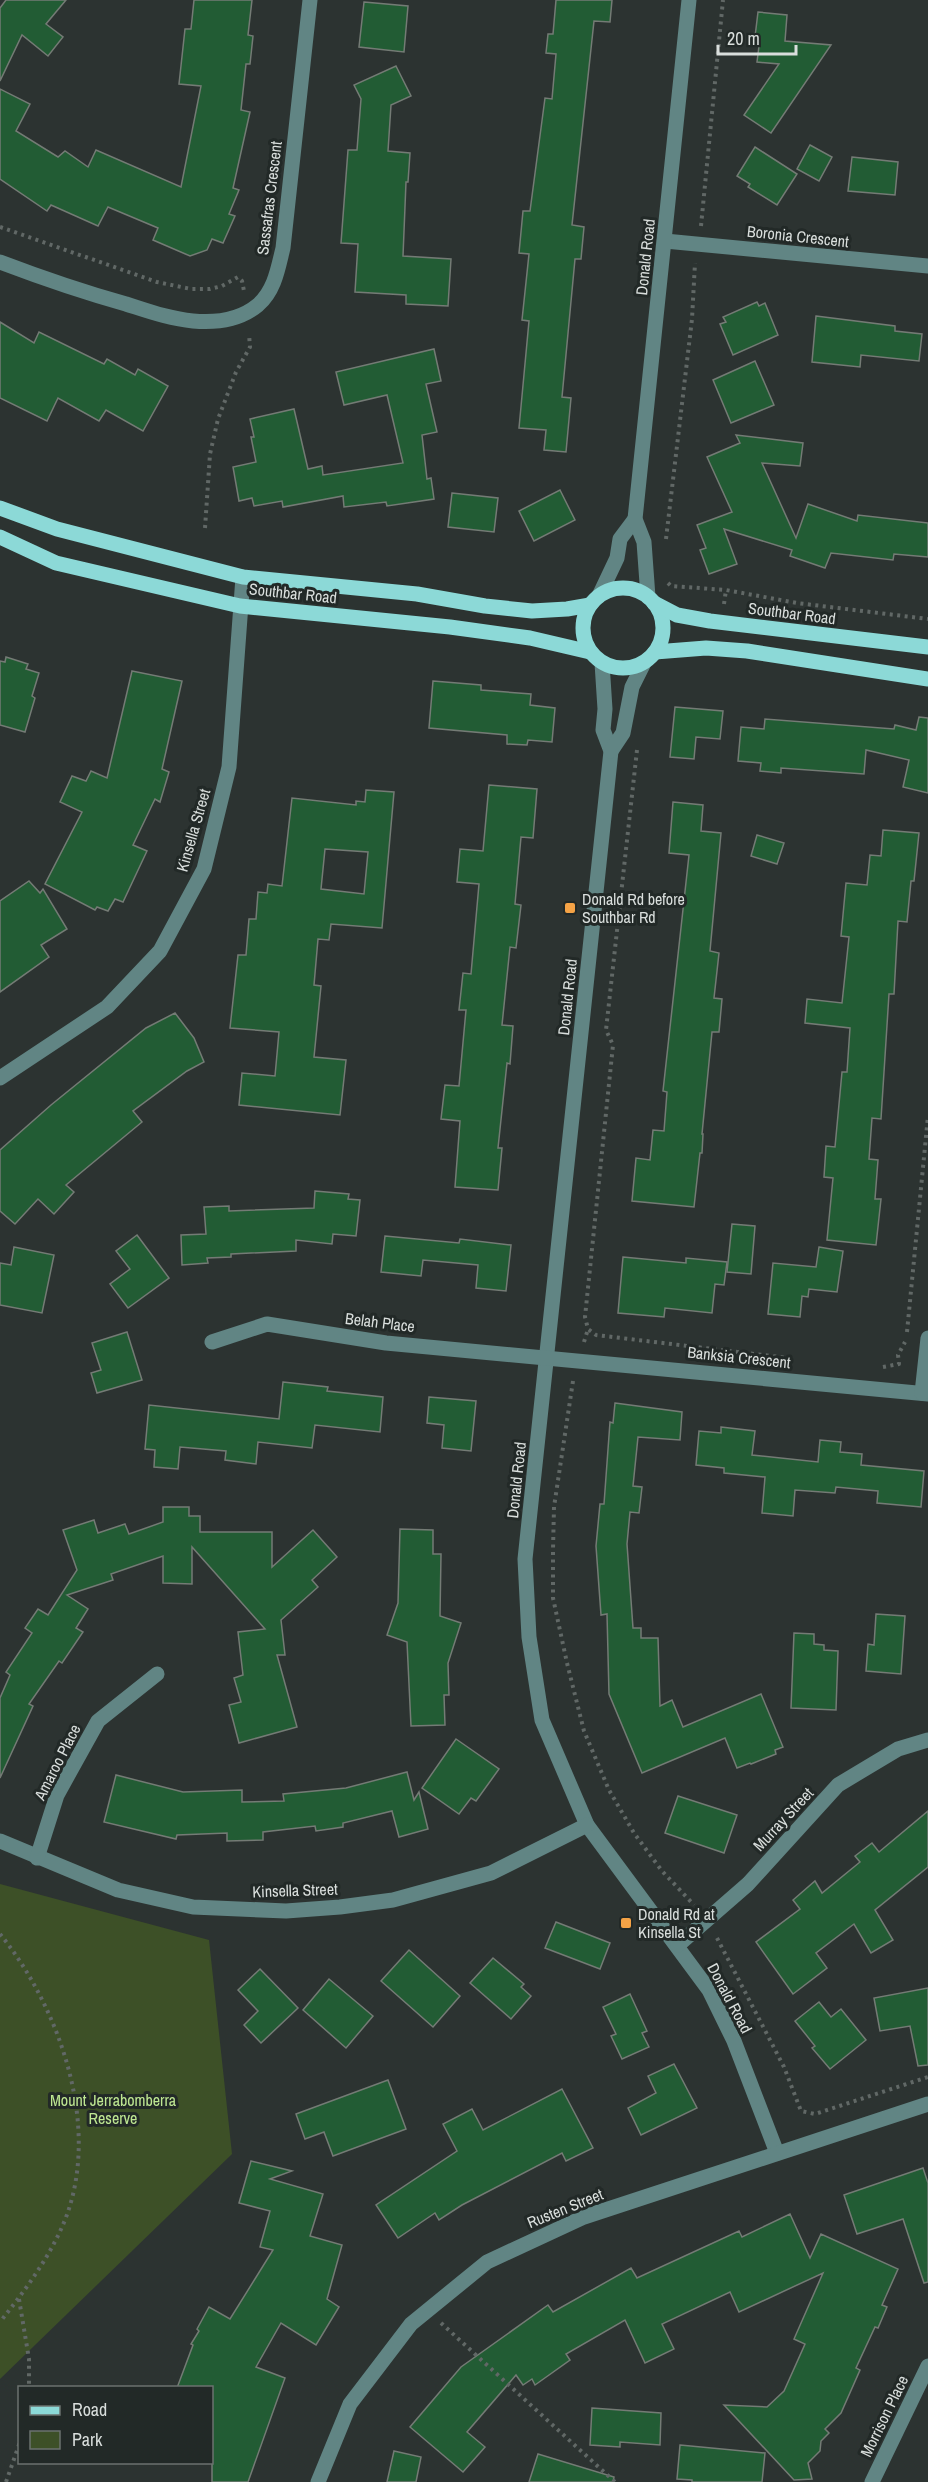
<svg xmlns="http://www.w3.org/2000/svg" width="928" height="2482" font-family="'Archivo Narrow',sans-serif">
<rect width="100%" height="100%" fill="#2c3331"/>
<path fill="#3d5027" d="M0,1884L209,1940L232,2154L0,2379Z"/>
<g fill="#225c34" stroke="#747b75" stroke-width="1.5" fill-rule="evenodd">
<path d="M6,0H66L46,24L63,37L48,56L22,35L0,81V8Z"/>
<path d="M194,0H252L248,35L253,36L250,64H246L241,110L250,112L233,188L239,190L229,214L235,216L223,243L212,239L207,250L190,256L153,240L158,228L108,207L98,226L51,205L47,211L0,179V89L30,104L16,131L58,157L65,151L88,167L96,150L181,187L201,86L179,84L185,29H191Z"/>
<path d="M556,0H612L610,22L594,21L572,225L584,227L581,259H575L562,397L571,398L566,452L544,450L546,430L519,428L529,321L522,320L529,254L519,253L523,211H530L545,98L552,99L556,54L546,53L548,34H553Z"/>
<path d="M364,2L408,6L404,52L359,47Z"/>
<path d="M758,12L787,15L785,41L831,45L771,133L744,115L779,64L757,62L760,38L755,37Z"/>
<path d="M396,66L411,96L391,105L388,151L410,153L408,182H406L403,256L451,259L448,306L406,304V295L355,292L358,244L341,243L348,150H357L361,99L354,85Z"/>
<path d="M810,145L832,157L819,181L797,169Z"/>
<path d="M755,147L797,174L777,205L748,187L750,184L737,176Z"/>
<path d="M852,157L898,162L895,195L848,191Z"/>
<path d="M757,302L759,306L765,303L778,335L733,355L720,324L726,322L723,317Z"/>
<path d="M816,316L895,326V331L922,334L919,361L861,355L860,367L812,362Z"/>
<path d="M0,322L34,343L39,332L104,364L107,359L135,375L138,369L168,386L143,431L106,410L99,421L58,398L47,421L0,398Z"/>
<path d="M434,349L441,381L426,384L437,432L422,435L427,479L431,478L434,499L387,506L386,502L344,507L343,496L283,507L282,501L254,506L252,498L239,501L233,467L256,462L251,437H254L250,419L294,409L308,469L322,466L323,475L403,463L387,395L344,405L336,372Z"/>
<path d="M755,361L774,405L731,423L713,380Z"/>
<path d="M736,435L803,443L800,466L762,463L796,538L808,504L857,521L858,515L928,523V557L894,554L893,560L831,553L825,568L790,556L792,550L724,529L737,564L709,574L700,550L706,548L697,525L732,512L707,457L740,443Z"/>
<path d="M560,490L575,520L534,541L519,511Z"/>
<path d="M452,493L498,498L494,532L448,527Z"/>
<path d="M6,657L28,664L26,669L39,673L32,696L35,698L25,732L0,725V661L5,662Z"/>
<path d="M132,671L182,681L162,769L169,772L160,802L155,799L133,845L147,851L123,902L115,899L108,911L97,907L95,910L45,884L82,812L60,802L72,776L86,781L91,771L107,778Z"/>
<path d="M433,681L481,685V690L531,694L530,705L555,708L552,742L528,740L527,745L507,744V735L429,728Z"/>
<path d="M675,707L723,711L720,739L696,737L694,759L670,757Z"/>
<path d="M919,717L928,718V793L903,787L909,760L866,750L864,774L781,768V773L760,771L761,763L738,761L741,727L764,729L765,719L894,729L895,725L916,730Z"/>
<path d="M489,785L537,789L533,838L521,837L515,904L521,905L516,948L510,947L502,1025L513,1026L510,1064L507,1063L498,1148H502L498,1190L455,1187L460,1121L441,1119L445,1085L459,1086L466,1010H459L463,973L471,974L479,884L457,882L460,849L483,851Z"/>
<path d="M366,790L394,792L382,928L331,924L329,940L318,939L314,985L321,986L314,1057L346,1060L340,1115L239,1105L242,1073L275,1076L279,1032L230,1028L238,955H246L249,919H256L258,892L267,893L268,884L282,886L292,798L356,805V801L365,802ZM325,849L368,852L364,894L321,889Z"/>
<path d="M673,802L703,805L701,831L721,833L710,951L719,953L714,998L722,999L719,1032H712L702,1134H703L702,1153H700L694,1207L632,1201L636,1158L650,1160L653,1130L664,1131L667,1092L663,1091L689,855L669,853Z"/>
<path d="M883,830L919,833L914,881H911L907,922L898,921L894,994H889L881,1119L872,1118L869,1159L878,1160L875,1199H881L876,1245L827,1240L833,1178L824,1177L826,1146L835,1147L842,1072H847L850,1028L805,1023L807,999L842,1003L849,937L841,936L846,883L867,885L870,855L881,856Z"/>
<path d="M757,835L784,843L777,864L751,856Z"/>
<path d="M29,881L40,893L43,889L67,929L41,945L49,957L0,992V901Z"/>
<path d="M175,1013L194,1038L204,1062L187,1071L133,1111L142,1122L66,1185L74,1192L54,1214L38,1199L15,1224L0,1211V1150L51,1105L146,1028Z"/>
<path d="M315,1191L349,1194L348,1199L360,1200L356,1236L333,1234L332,1244L296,1240V1251L231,1254V1257L207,1258L208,1263L182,1265L181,1235L206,1234L204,1207L229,1206V1211L314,1208Z"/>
<path d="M732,1224L755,1226L751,1274L727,1272Z"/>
<path d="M137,1235L169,1278L128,1308L110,1284L130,1269L116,1251Z"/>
<path d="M385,1236L459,1243L460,1239L511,1245L506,1291L476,1288L478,1265L423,1260L421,1276L381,1272Z"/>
<path d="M14,1247L54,1255L42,1313L0,1305V1263L11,1265Z"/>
<path d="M819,1247L843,1251L837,1292L809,1289L808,1297L802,1296L800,1317L768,1314L773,1263L816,1267Z"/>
<path d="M623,1257L686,1263V1258L727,1262L724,1285L715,1284L712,1313L665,1308L664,1317L618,1313Z"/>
<path d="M127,1332L142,1380L97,1393L91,1373L101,1370L92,1343Z"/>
<path d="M283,1382L328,1387L327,1391L383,1397L380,1432L315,1425L312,1448L258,1442L256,1464L225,1460L226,1451L180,1447L178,1469L154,1467L155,1450L145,1449L149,1405L279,1419Z"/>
<path d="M429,1397L476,1401L471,1451L442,1448L444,1425L427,1423Z"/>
<path d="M615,1403L682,1412L680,1440L638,1437L633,1486L642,1487L639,1513L630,1512L627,1544L633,1628H641V1638H658L660,1706L672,1700L683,1727L761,1694L783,1747L775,1750L776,1754L751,1764L750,1763L737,1768L725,1738L642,1773L609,1694L607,1614L601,1615L596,1546L600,1504H604L610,1422L613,1423Z"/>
<path d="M721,1427L755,1431L752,1455L818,1462L820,1440L841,1442L840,1452L862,1454L861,1465L924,1471L921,1507L877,1503L878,1491L836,1487L835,1493L795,1490L793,1516L762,1513L765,1477L724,1473V1468L696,1465L699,1431L721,1433Z"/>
<path d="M163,1507H189V1516H200V1532H272V1567L313,1530L337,1557L312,1580L318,1587L281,1620L285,1655H277L297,1727L239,1743L229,1705L241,1702L234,1678L243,1675L238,1632L265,1629L192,1547V1584L163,1583V1556L111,1574L113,1580L67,1595L88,1609L76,1628L83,1632L62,1663L59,1661L29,1704L33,1706L0,1778V1698L10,1675L6,1672L32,1633L25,1628L38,1609L48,1615L77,1570L63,1530L94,1520L98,1533L125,1524L129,1534L163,1522Z"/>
<path d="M400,1529L433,1530V1554H441L440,1616L461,1623L448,1663L449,1695H444L445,1725L411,1726L407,1642L387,1635L398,1603Z"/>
<path d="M876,1614L905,1616L901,1674L866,1671L868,1644L874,1645Z"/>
<path d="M794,1633L814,1634V1644L824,1645V1650L838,1651L836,1710L791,1708Z"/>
<path d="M456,1739L499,1769L476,1801L471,1798L459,1814L422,1788Z"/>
<path d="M407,1772L414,1800L419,1792L428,1829L399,1837L392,1811L343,1823V1827L316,1831L315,1826L263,1832V1840L227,1841V1833L177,1835L176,1839L104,1822L116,1775L183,1792L242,1790V1802L284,1801L283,1794L346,1788Z"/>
<path d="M678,1796L737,1815L724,1853L665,1833Z"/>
<path d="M928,1811V1867L875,1910L893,1940L871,1953L854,1924L816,1953L827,1968L793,1994L756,1942L800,1909L793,1900L815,1881L822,1893L860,1862L855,1856L872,1843L879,1852Z"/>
<path d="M556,1922L610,1943L600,1969L545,1948Z"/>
<path d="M409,1950L460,1996L433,2027L381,1981Z"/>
<path d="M493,1958L524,1984L521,1987L531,1996L511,2019L470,1983Z"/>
<path d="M260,1969L298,2008L261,2043L244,2025L258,2011L238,1990Z"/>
<path d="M329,1979L373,2016L346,2048L303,2010Z"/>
<path d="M928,1988V2065L918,2066L910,2026L880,2031L874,1998Z"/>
<path d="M630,1994L647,2031L642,2033L649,2047L622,2059L611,2036L616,2034L603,2007Z"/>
<path d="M819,2002L831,2017L841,2009L866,2040L830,2069L812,2048L815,2046L795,2021Z"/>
<path d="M674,2064L697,2108L641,2135L628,2108L656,2093L648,2076Z"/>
<path d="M388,2080L406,2129L333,2156L324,2132L305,2139L296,2114Z"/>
<path d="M562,2089L593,2148L566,2161L562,2153L462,2205L439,2220L435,2213L398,2238L376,2205L457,2151L443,2124L472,2109L483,2130Z"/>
<path d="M251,2161L292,2171L270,2179L323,2194L310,2236L342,2245L327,2299L339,2307L316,2345L281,2323L256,2367L285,2378L248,2482H212V2388H177L193,2345L191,2344L199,2331L197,2329L209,2307L230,2319L273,2250L260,2247L270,2211L239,2203Z"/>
<path d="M923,2168L928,2183V2282L924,2283L903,2219L857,2234L844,2195Z"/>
<path d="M790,2214L810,2258L821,2234L898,2269L882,2305L887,2307L878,2328L875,2327L856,2368L860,2370L841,2413L825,2429L829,2433L821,2441L820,2451L808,2463L812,2479L794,2480L724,2405L767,2407L784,2391L805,2344L794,2339L823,2273L739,2312L730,2292L662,2324L674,2349L645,2363L625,2320L566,2354L570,2360L535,2385L532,2379L523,2385L516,2375L467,2432L485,2447L463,2472L410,2427L461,2367L548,2305L553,2312L631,2268L637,2278L739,2231L742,2237Z"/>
<path d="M592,2408L661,2413L660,2445L620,2442V2447L590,2445Z"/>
<path d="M680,2445L765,2453L762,2482H692V2480L677,2479Z"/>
<path d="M394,2451L421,2457L416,2482H387Z"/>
<path d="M538,2454L614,2477L613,2482H529Z"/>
</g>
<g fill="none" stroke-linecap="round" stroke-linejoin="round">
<g stroke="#616866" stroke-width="4" stroke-dasharray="3 4.5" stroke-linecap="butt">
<path d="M701,226L723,0"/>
<path d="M0,227L157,282L191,289H210L222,286L238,277L242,281L244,291"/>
<path d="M205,528L210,454L218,419L236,372L250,347L249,334"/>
<path d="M666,539L692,319L695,263"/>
<path d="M668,583L671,586L726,590L797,603L928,619"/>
<path d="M724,604L726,590"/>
<path d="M637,750L606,1030L613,1045L585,1317L588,1329L596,1335L788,1358"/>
<path d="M907,1332L928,1116"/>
<path d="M584,1342L588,1329"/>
<path d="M883,1367L899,1364L898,1355L905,1342"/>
<path d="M573,1381L554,1507L553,1550V1598L567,1663L584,1731L609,1790L634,1833L662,1871L694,1905"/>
<path d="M0,1934C61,2009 104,2133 62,2227C47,2261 23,2293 0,2322"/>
<path d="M717,1938L784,2067L801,2111L815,2114L928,2077"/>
<path d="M19,2299L29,2359V2388"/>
<path d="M441,2323L615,2482"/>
<path d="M6,2482L20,2442"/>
</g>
<g stroke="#618584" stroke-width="15">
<path d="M665,241L928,266"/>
<path d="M0,262C42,278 83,292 126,304C148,311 170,319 193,321C215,323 240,320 258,305C275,290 278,268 283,248L310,0"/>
<path d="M599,596L617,558L620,539L635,519"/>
<path d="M648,597L644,542L635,519L689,0"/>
<path d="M602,663L605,709L603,730L611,751L525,1559L529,1637L542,1720L587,1825L709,1990L734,2041L777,2153"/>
<path d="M611,751L623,733L632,687L644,663"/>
<path d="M0,1078L107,1007L160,951L204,869L229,767L243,577"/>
<path d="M212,1342L267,1324L386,1343L928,1394"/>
<path d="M922,1393L928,1338"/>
<path d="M0,1841L118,1890L193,1907L286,1911L340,1907L393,1900L491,1873L587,1825"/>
<path d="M37,1858L57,1795L98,1721L157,1674"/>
<path d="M678,1945L748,1884L838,1785L898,1749L928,1740"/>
<path d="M318,2482L350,2404L411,2324L487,2262L584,2217L928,2104"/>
<path d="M872,2482L928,2366"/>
</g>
<g stroke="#8cd9d7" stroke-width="15">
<path d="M0,508L57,529L243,577L417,594L485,606L532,611L567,609L590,605"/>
<path d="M0,537L56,563L240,606L450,627L530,638L590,652"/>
<circle cx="623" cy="628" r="40"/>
<path d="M654,603L677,615L710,621L928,647"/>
<path d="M655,652L706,648L747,651L928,679"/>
</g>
</g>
<g fill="#f5a346" stroke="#222927" stroke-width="2">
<rect x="564" y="902" width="12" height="12" rx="3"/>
<rect x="620" y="1917" width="12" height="12" rx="3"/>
</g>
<g text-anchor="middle" stroke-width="6" stroke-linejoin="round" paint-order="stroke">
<g font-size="16" fill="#d9dedc" stroke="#222927">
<text transform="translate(269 198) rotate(-83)" y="6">Sassafras Crescent</text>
<text transform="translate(798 236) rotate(6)" y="6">Boronia Crescent</text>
<text transform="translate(645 257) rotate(-84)" y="6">Donald Road</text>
<text transform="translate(293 593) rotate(6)" y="6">Southbar Road</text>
<text transform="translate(792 613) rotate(7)" y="6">Southbar Road</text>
<text transform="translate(193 830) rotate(-74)" y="6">Kinsella Street</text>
<text transform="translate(567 997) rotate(-84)" y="6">Donald Road</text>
<text transform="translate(380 1322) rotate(7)" y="6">Belah Place</text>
<text transform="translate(739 1357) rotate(6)" y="6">Banksia Crescent</text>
<text transform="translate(516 1480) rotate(-84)" y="6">Donald Road</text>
<text transform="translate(57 1762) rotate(-63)" y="6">Amaroo Place</text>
<text transform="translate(783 1819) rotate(-47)" y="6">Murray Street</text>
<text transform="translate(295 1890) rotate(-2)" y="6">Kinsella Street</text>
<text transform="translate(730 1998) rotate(62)" y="6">Donald Road</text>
<text transform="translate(565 2208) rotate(-22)" y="6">Rusten Street</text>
<text transform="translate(884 2416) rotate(-64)" y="6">Morrison Place</text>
</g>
<g font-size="16" fill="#d9dedc" stroke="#222927" text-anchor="start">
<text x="582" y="905">Donald Rd before<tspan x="582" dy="18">Southbar Rd</tspan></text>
<text x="638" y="1920">Donald Rd at<tspan x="638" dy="18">Kinsella St</tspan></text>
</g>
<g font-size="16" fill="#bee792" stroke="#222927">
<text x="113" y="2106">Mount Jerrabomberra<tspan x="113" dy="18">Reserve</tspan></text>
</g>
</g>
<rect x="18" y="2386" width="195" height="78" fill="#222927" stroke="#6b716f" stroke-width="1.5"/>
<rect x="30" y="2406" width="30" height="9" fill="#8cd9d7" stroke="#6b716f" stroke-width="1.5"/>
<text x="72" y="2416" font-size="18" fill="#d9dedc">Road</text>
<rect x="30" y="2431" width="30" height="18" fill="#3d5027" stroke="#6b716f" stroke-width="1.5"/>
<text x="72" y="2446" font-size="18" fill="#d9dedc">Park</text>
<path d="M718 45v9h78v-9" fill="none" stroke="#d9dedc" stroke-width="3"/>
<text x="727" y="45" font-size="18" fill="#d9dedc" stroke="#222927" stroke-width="4.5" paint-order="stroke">20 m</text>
</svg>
